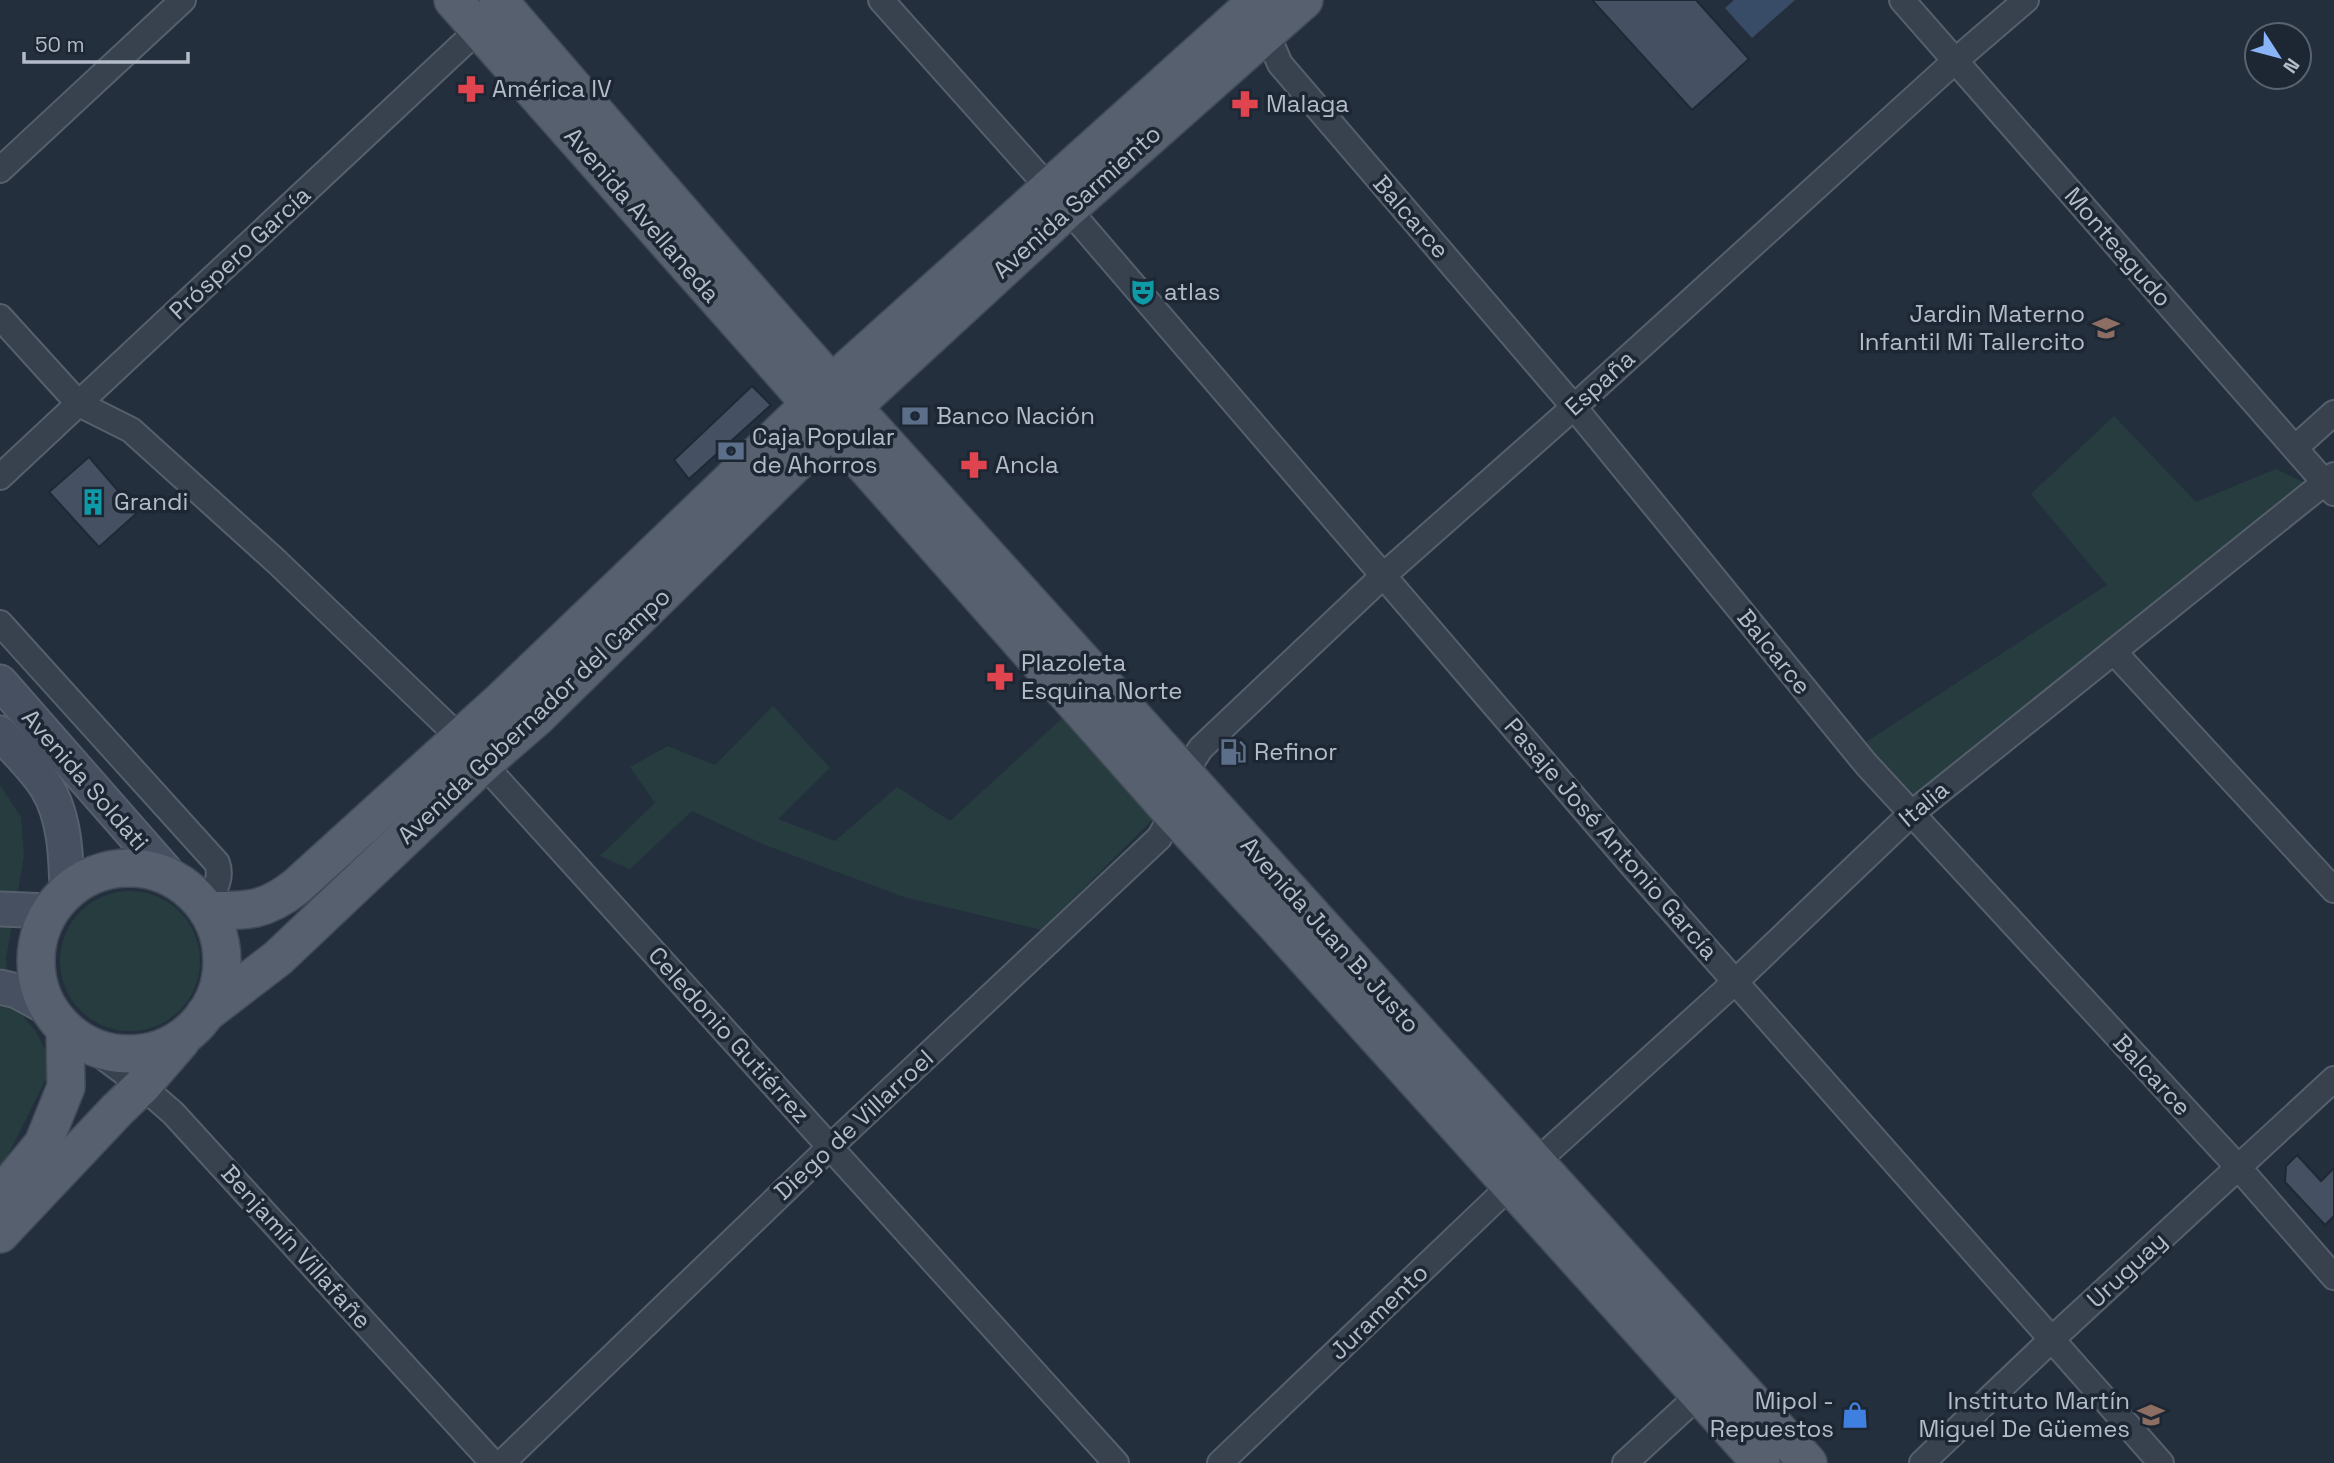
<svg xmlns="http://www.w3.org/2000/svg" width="2334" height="1463" font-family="'Space Grotesk',sans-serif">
<rect width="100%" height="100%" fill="#242f3e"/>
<g fill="#263c3f">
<path d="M2114,416L2196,502L2276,469L2318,489L1909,798L1866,742L2107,585L2031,494Z"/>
<path d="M773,706L830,768L778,819L835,841L897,787L950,821L1069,712L1160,812L1042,930L904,897L765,845L692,811L630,869L600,856L655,803L630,767L668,746L715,765Z"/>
<path d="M0,785L21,817L24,856L6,959L11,1002L36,1032L53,1065L4,1163L0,1167Z"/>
<circle cx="130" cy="961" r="70"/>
</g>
<path fill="#394c67" d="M1734,0H1795L1752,38L1725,8Z"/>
<g fill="#455162" stroke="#1f2835" stroke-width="2">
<path d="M1592,0H1696L1749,59L1692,110Z"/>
<path d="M752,386L771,405L689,479L674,460Z"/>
<path d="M89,457L137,513L99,547L49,492Z"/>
<path d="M2297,1155L2321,1181L2334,1168V1216L2325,1225L2285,1182L2286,1166Z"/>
</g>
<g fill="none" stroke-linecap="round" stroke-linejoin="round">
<defs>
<g id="street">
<path d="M881,0L1049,188"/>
<path d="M1902,0L2334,493"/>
<path d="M1261,20L1280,64L1574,407L1866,764L2238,1167L2334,1277"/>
<path d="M0,170L183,0"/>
<path d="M1068,209L1632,865L2161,1463"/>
<path d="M0,317L79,404L131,430L277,562L459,737L1116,1463"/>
<path d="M2295,448L2334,413"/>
<path d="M0,477L479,29L487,16"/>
<path d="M0,623L217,863C223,880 213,891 205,906"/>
<path d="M2114,652L2334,890"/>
<path d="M86,1044L142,1086L173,1113L493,1463"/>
<path d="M502,1463L830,1147L1159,838L1173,814L1184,774L1201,748L1384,575L1574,407L1955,61L2026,0"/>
<path d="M1220,1463L1511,1185L1735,982L1911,814L2334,475"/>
<path d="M1625,1463L1700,1394"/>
<path d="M1922,1463L2051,1340L2334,1079"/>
</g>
<g id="secondary">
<path d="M0,682L170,876"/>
<path d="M0,733C15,750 35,768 47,788C65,817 66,857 67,890"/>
<path d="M0,909L50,911"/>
<path d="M0,987L17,991L48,1008"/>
</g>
<g id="primary">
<path d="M453,0L1173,814L1275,924L1761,1463"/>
<path d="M498,0C610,129 721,260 835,387C1157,748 1485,1103 1808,1463"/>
<circle cx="129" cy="961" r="93"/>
<path d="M207,910C246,912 266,911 297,886L504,698L832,383L1258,0"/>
<path d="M205,1014L278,958L484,763L536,718L853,407L1068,209L1304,0"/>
<path d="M0,1196L43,1144L66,1087L65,1029"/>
<path d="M0,1234L117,1110L142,1086L181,1041"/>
</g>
</defs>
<use href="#street" stroke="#565f6c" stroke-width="28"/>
<use href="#secondary" stroke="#565f6c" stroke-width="37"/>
<use href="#primary" stroke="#414a57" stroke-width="40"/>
<use href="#street" stroke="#38414e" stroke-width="24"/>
<use href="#secondary" stroke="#465061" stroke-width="33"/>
<use href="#primary" stroke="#56606e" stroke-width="37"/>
</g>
<defs>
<symbol id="pharmacy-bare" viewBox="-9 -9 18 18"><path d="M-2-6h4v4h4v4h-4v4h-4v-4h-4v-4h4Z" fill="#e0444e" stroke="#1d2633" stroke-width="2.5" paint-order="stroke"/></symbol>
<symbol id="theatre-bare" viewBox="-9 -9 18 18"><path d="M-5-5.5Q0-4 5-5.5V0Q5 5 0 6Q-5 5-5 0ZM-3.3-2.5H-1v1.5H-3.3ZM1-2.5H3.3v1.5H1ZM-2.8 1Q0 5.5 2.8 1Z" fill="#0f9aa8" stroke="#1d2633" stroke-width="2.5" paint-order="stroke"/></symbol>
<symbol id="school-bare" viewBox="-9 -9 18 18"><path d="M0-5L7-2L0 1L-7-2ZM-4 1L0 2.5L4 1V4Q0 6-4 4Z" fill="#8d6e63" stroke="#1d2633" stroke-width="2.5" paint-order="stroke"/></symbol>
<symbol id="bank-bare" viewBox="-9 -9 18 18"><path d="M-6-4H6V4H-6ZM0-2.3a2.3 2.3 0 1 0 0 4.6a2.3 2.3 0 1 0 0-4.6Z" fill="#5c6f8a" stroke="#1d2633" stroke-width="2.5" paint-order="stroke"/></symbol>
<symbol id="building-bare" viewBox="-9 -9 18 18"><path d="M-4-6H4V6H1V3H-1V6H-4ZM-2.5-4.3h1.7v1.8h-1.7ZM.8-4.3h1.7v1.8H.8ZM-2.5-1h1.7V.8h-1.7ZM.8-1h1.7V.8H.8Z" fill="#0f9aa8" stroke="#1d2633" stroke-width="2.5" paint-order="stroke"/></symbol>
<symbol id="fuel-bare" viewBox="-9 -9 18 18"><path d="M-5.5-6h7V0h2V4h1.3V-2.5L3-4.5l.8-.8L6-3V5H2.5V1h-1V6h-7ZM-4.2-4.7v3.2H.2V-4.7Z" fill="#5c6f8a" stroke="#1d2633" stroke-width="2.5" paint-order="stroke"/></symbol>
<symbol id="shop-bare" viewBox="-9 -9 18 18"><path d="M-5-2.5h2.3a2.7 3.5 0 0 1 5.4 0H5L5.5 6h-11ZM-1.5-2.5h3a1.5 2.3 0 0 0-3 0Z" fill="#3f7fe0" stroke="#1d2633" stroke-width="2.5" paint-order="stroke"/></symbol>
</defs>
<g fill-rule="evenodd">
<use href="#pharmacy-bare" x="452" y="70" width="38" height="38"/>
<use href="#pharmacy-bare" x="1226" y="85" width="38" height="38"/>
<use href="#theatre-bare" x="1124" y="273" width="38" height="38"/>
<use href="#school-bare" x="2087" y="309" width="38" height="38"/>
<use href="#bank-bare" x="896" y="397" width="38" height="38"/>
<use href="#bank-bare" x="712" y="432" width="38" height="38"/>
<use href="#pharmacy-bare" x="955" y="446" width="38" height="38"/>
<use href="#building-bare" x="74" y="483" width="38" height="38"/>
<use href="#pharmacy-bare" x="981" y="658" width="38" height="38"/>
<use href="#fuel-bare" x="1214" y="733" width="38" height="38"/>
<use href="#shop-bare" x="1836" y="1396" width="38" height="38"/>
<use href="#school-bare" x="2132" y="1396" width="38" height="38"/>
</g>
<g text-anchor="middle" stroke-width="7" stroke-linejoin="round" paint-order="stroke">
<g font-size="24" fill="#b4bcc9" stroke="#1d2633" text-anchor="start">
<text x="492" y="97">América IV</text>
<text x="1266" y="112">Malaga</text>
<text x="1164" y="300">atlas</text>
<text x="2085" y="322" text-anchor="end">Jardin Materno<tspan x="2085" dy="28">Infantil Mi Tallercito</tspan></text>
<text x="936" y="424">Banco Nación</text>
<text x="752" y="445">Caja Popular<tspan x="752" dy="28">de Ahorros</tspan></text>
<text x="995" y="473">Ancla</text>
<text x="114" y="510">Grandi</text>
<text x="1021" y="671">Plazoleta<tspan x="1021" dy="28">Esquina Norte</tspan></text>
<text x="1254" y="760">Refinor</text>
<text x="1834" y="1409" text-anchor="end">Mipol -<tspan x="1834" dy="28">Repuestos</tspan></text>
<text x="2130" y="1409" text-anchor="end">Instituto Martín<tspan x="2130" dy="28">Miguel De Güemes</tspan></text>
</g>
<g font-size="24" fill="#b4bcc9" stroke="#1d2633">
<text transform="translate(1077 202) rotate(-42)" y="8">Avenida Sarmiento</text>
<text transform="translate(642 215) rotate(49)" y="8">Avenida Avellaneda</text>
<text transform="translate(1411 217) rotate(49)" y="8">Balcarce</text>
<text transform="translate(2118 247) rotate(49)" y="8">Monteagudo</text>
<text transform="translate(240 253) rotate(-43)" y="8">Próspero García</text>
<text transform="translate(1600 383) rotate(-42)" y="8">España</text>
<text transform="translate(1774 652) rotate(51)" y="8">Balcarce</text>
<text transform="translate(534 716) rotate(-43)" y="8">Avenida Gobernador del Campo</text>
<text transform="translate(85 780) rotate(49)" y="8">Avenida Soldati</text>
<text transform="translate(1924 804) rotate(-40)" y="8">Italia</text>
<text transform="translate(1611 839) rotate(49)" y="8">Pasaje José Antonio García</text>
<text transform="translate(1330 935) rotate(48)" y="8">Avenida Juan B. Justo</text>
<text transform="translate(729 1035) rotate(48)" y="8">Celedonio Gutiérrez</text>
<text transform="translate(2152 1075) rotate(47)" y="8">Balcarce</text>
<text transform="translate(854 1125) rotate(-43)" y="8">Diego de Villarroel</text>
<text transform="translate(296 1247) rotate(48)" y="8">Benjamín Villafañe</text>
<text transform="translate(2127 1270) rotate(-43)" y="8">Uruguay</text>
<text transform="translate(1379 1312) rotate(-44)" y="8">Juramento</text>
</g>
</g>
<g transform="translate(2278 56) rotate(126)"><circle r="33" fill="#1d2633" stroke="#59626f" stroke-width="2"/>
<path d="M0-5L12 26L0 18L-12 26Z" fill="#8ab4f8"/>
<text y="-10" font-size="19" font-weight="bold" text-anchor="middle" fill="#b4bcc9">N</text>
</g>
<path d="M24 52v10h164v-10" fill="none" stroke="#b4bcc9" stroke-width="3.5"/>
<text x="35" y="52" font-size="21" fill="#b4bcc9" stroke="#1d2633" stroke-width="5" paint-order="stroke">50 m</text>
</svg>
